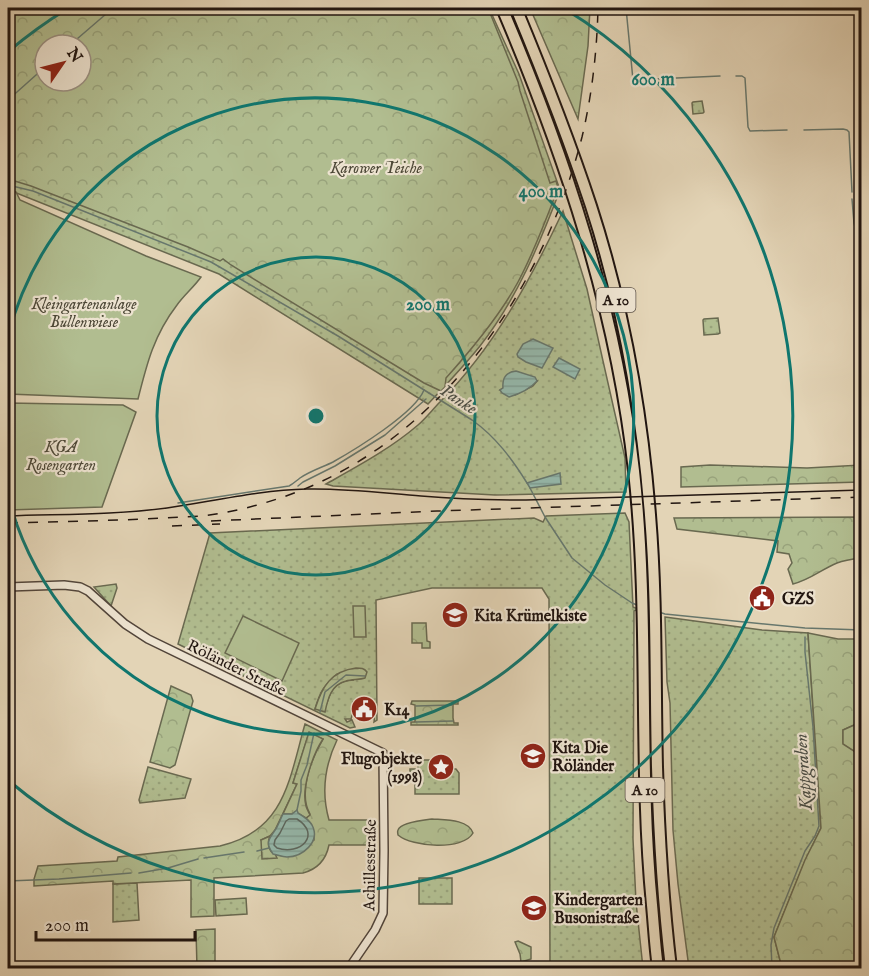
<svg xmlns="http://www.w3.org/2000/svg" width="869" height="976" font-family="'IM FELL English',serif">
<defs>
<pattern id="grass-dots" width="8" height="8" patternUnits="userSpaceOnUse" patternTransform="scale(1.5)"><rect width="8" height="8" fill="#b1bd90"/><path d="M2 2h.1M6 6h.1" fill="none" stroke="#98a27b" stroke-width="1.8" stroke-linecap="round"/></pattern>
<pattern id="forest-crowns" width="20" height="18" patternUnits="userSpaceOnUse" patternTransform="scale(1.5)"><rect width="20" height="18" fill="#b1bd90"/><path d="M2 6a3 3 0 1 1 6 0M12 15a3 3 0 1 1 6 0" fill="none" stroke="#98a27b"/></pattern>
<pattern id="wetland-marsh" width="20" height="14" patternUnits="userSpaceOnUse" patternTransform="scale(1.5)"><rect width="20" height="14" fill="#b1bd90"/><path d="M1 5h8M5 5V1M11 12h8M15 12V8" fill="none" stroke="#98a27b"/></pattern>
<pattern id="water-rules" width="6" height="5" patternUnits="userSpaceOnUse" patternTransform="scale(1.5)"><rect width="6" height="5" fill="#95b8ab"/><path d="M0 2.5h6" fill="none" stroke="#809d92"/></pattern>
</defs>
<rect width="100%" height="100%" fill="#e3d4b6"/>
<filter id="stains"><feTurbulence type="fractalNoise" baseFrequency=".00333" numOctaves="4"/><feColorMatrix values="0 0 0 0 .2 0 0 0 0 .09 0 0 0 0 .02 0 0 0 .5 -.17"/></filter>
<radialGradient id="worn" r=".72"><stop offset=".6" stop-color="#630" stop-opacity="0"/><stop offset="1" stop-color="#630" stop-opacity=".3"/></radialGradient>
<g fill="url(#grass-dots)" stroke="#696950" stroke-width="1.5" fill-rule="evenodd">
<path d="M462,8H489L519,74L560,190C539,245 517,299 480,346C464,366 446,385 428,404L219,274L14,192H8V115Z"/>
<path d="M702,101L704,112L703,113L693,114L692,103L693,102Z"/>
<path d="M563,211L587,289L603,361L625,458L626,492L495,495L333,486L326,484C358,466 390,449 418,425C426,418 433,409 440,402C494,347 530,281 563,211ZM537,381L533,386L515,395L500,390L503,388Z"/>
<path d="M718,318L720,333L718,334L704,335L703,320L704,319Z"/>
<path d="M625,513L629,522L633,607L638,609L634,611L633,839L636,902L643,968H550L549,599L542,588H432L376,600L377,720L374,722C375,716 373,710 367,708L364,699L353,702L357,709L353,712L351,719H345L347,722L352,720L355,727L350,728L178,644L210,533L534,518L543,522L546,516ZM337,674L354,680C337,680 331,689 327,703L315,709C320,692 324,685 337,674Z"/>
<path d="M116,584L117,588L111,606L94,587Z"/>
<path d="M665,617L762,630L808,633L821,828L805,861L774,937L782,968H689L678,884L673,830L670,703L667,682Z"/>
<path d="M418,760H451V769H456L459,773V794H415V778H410V769H418Z"/>
<path d="M148,767L191,779L185,798L140,803L139,800Z"/>
<rect x="419" y="878" width="33" height="26"/>
<path d="M137,883L139,920L113,922V884Z"/>
<path d="M246,898L247,914L216,916L215,900Z"/>
</g>
<g fill="url(#forest-crowns)" stroke="#696950" stroke-width="1.5" fill-rule="evenodd">
<path d="M8,8H488L518,82L520,91L550,183L556,181L559,191L555,196C544,225 533,254 518,282C499,317 472,349 446,378L445,387L441,391L424,383L231,265L223,259L220,261L188,247L31,186L8,179ZM45,45H81V81H45Z"/>
<path d="M530,8H590L588,46L578,119Z"/>
<path d="M710,465L807,468L861,465V482L681,487V467Z"/>
<path d="M861,517V558C853,559 845,560 837,563C822,569 810,580 793,584L788,569L792,563L789,554L777,552L778,541L677,529L674,518Z"/>
<path d="M412,623H426L427,641L430,642V648H422V643H412Z"/>
<path d="M808,633L838,639H861V722L843,730V743L860,755L861,754V968H782L774,937L805,860L821,828Z"/>
<path d="M171,686L191,695L193,701L175,765L170,768L150,762Z"/>
<path d="M412,701H458V704H453V718L454,723H458V725H411V722H415V705L411,704Z"/>
<path d="M305,724L337,740C325,765 321,792 329,820H375V845H329C326,860 318,869 303,873L214,878V916L191,917V880L113,884V881L34,886V879L38,866L117,861L118,857L220,846C285,831 289,780 305,724ZM309,733L323,739C311,759 298,793 310,814L306,818C313,825 314,830 314,840L282,856L275,854L276,857L261,840L270,836L275,830L297,784L293,783Z"/>
<path d="M432,819C445,820 468,819 473,833C463,851 412,847 398,835C398,834 397,832 398,830C401,822 424,820 432,819Z"/>
<path d="M215,929V968H197L196,930Z"/>
<path d="M518,941L531,947V959L521,962L520,954L515,942Z"/>
</g>
<g fill="url(#wetland-marsh)" stroke="#696950" stroke-width="1.5">
<path d="M356,668C361,668 364,668 367,672L365,678C359,680 352,679 346,681C331,685 328,698 325,712L315,709C322,687 331,671 356,668Z"/>
<path d="M309,732L323,739C313,754 301,788 306,806C306,807 309,813 310,815L306,818L295,812L292,814H283L297,784L293,783Z"/>
<path d="M270,836C267,843 268,851 275,854L277,858L262,859L261,840Z"/>
</g>
<g fill="#b1bd90" stroke="#696950" stroke-width="1.5">
<path d="M8,191L16,192L20,200L146,256L201,277C194,287 184,295 177,305C154,335 147,363 138,399L8,394Z"/>
<path d="M8,403L123,405L136,412L102,507L8,510Z"/>
<path d="M353,606H365L366,637H354Z"/>
<path d="M243,616L299,643L282,681L225,653Z"/>
<path d="M861,722L862,754L860,755L843,744V730Z"/>
</g>
<g fill="url(#water-rules)" stroke="#67776d" stroke-width="1.5">
<path d="M533,339L553,348L542,368L526,362L518,357L517,354L523,344Z"/>
<path d="M559,358L580,369L575,379L553,367Z"/>
<path d="M516,371L535,377L537,381C530,389 519,394 509,397L502,393L500,390L503,388C502,378 506,372 516,371Z"/>
<path d="M560,473L561,484L530,488L527,483Z"/>
<path d="M297,810L298,813C303,816 309,820 312,825C321,842 302,857 287,857C282,857 278,855 273,854C264,841 270,839 277,827C279,823 281,818 283,814H292Z"/>
</g>
<g fill="none" stroke-linecap="round" stroke-linejoin="round">
<path stroke="#5b665e" stroke-width="1.5" d="M297,819C322,835 300,856 277,848L274,845L275,840L280,833L286,821L289,819Z"/>
<g stroke="#67776d" stroke-width="1.5">
<path d="M626,8L633,80L720,76"/>
<path d="M70,45L113,8"/>
<path d="M736,76H742L745,78L748,127L750,131L787,130"/>
<path d="M8,100L45,67"/>
<path d="M804,130L843,129L847,130L849,132L852,192"/>
<path d="M8,185L33,191L211,262L338,336L472,420C496,437 512,459 527,483"/>
<path d="M852,199L854,223L855,227L862,228"/>
<path d="M298,486L303,482L335,466L385,435L426,399"/>
<path d="M530,488L545,517L572,558L605,585L632,603L637,605"/>
<path d="M178,503L289,486C293,484 296,481 300,478C310,471 323,467 333,462C356,449 415,413 424,390"/>
<path d="M659,612L665,614L805,628L862,630"/>
<path d="M416,706L452,705"/>
<path d="M320,712L325,692L346,675L365,676"/>
<path d="M416,722L453,721"/>
<path d="M297,810L301,791V780L307,765L314,733"/>
<path d="M257,851L269,848"/>
<path d="M204,858L244,852"/>
<path d="M139,873L168,868L198,859"/>
<path d="M8,881L59,879L131,873"/>
<path d="M772,968L771,945L774,928L805,851L815,836L819,826L813,727L805,652V637"/>
</g>
<defs>
<path id="minor" d="M8,587L64,585L80,587L88,591L125,624L148,639L383,753L384,851L383,913L375,930L349,968"/>
<g id="highway">
<path d="M502,8C565,156 616,309 634,471C650,615 638,760 652,905C654,926 655,947 658,968"/>
<path d="M516,8C543,73 569,139 591,206C623,305 642,412 650,515C657,599 655,683 657,767C659,834 663,901 671,968"/>
</g>
</defs>
<use href="#minor" stroke="#52453a" stroke-width="10"/>
<use href="#highway" stroke="#211510" stroke-width="14"/>
<use href="#minor" stroke="#ede3d0" stroke-width="7"/>
<use href="#highway" stroke="#e3d4b6" stroke-width="10"/>
<path stroke="#211510" stroke-width="1.5" d="M8,516C61,514 114,515 167,508C214,501 260,490 307,489C345,488 383,493 421,496C456,499 491,500 526,500L862,490"/>
<g stroke="#211510" stroke-width="1.5" stroke-dasharray="10 10" stroke-linecap="butt">
<path d="M211,521L437,511L862,497"/>
<path d="M8,523C53,522 98,521 143,519C163,518 182,517 202,516C227,513 253,507 277,499C436,448 542,294 582,137C592,95 597,51 598,8"/>
<path d="M172,526L220,524"/>
</g>
</g>
<g fill="none" stroke="#0f766e" stroke-width="3">
<circle cx="316" cy="416" r="159"/>
<path d="M8 336A318 318 0 1 1 8 496"/>
<path d="M9 51A477 477 0 0 1 67 9M565 9A477 477 0 1 1 9 781"/>
</g>
<defs>
<symbol id="civic-disc" viewBox="-11 -11 22 22"><circle r="9.5" fill="#8f2418" stroke="#ede3d0"/><path d="M-.6-6.5H3V-4.5H.6V-3L4-1V1h2V6H-6V1h2V-1L-.6-3ZM-1.2 2.5V6h2.4V2.5Z" fill="#fff"/></symbol>
<symbol id="school-disc" viewBox="-11 -11 22 22"><circle r="9.5" fill="#8f2418" stroke="#ede3d0"/><path d="M0-5L7-2L0 1L-7-2ZM-4 1L0 2.5L4 1V4Q0 6-4 4Z" fill="#fff"/></symbol>
<symbol id="sight-disc" viewBox="-11 -11 22 22"><circle r="9.5" fill="#8f2418" stroke="#ede3d0"/><path d="M0-6L1.8-2.2L6-1.7L2.9 1.2L3.7 5.4L0 3.3L-3.7 5.4L-2.9 1.2L-6-1.7L-1.8-2.2Z" fill="#fff"/></symbol>
</defs>
<g fill-rule="evenodd">
<use href="#civic-disc" x="747" y="583" width="30" height="30"/>
<use href="#school-disc" x="440" y="600" width="30" height="30"/>
<use href="#civic-disc" x="349" y="694" width="30" height="30"/>
<use href="#school-disc" x="518" y="741" width="30" height="30"/>
<use href="#sight-disc" x="426" y="752" width="30" height="30"/>
<use href="#school-disc" x="519" y="893" width="30" height="30"/>
</g>
<g text-anchor="middle" stroke-width="4.5" stroke-linejoin="round" paint-order="stroke">
<g fill="#ede3d0" stroke="#5e534a" stroke-width="1.5">
<rect x="596.5" y="288" width="39" height="24" rx="4.5"/>
<rect x="625.5" y="778" width="39" height="24" rx="4.5"/>
</g>
<g font-size="15" font-weight="bold" fill="#211510">
<text x="616" y="305">A 10</text>
<text x="645" y="795">A 10</text>
</g>
<g font-size="16" font-style="italic" fill="#4c4736" stroke="#ede3d0">
<text x="376" y="173">Karower Teiche</text>
<text x="84" y="309">Kleingartenanlage<tspan x="84" dy="18">Bullenwiese</tspan></text>
<text x="61" y="452">KGA<tspan x="61" dy="18">Rosengarten</tspan></text>
</g>
<g font-size="16" font-weight="bold" fill="#211510" stroke="#ede3d0" text-anchor="start">
<text x="782" y="604">GZS</text>
<text x="474" y="621">Kita Krümelkiste</text>
<text x="384" y="715">K14</text>
<text x="552" y="753">Kita Die<tspan x="552" dy="18">Röländer</tspan></text>
<text x="422" y="764" text-anchor="end">Flugobjekte<tspan x="422" dy="18">(1998)</tspan></text>
<text x="554" y="905">Kindergarten<tspan x="554" dy="18">Busonistraße</tspan></text>
</g>
<g font-size="16" fill="#211510" stroke="#ede3d0">
<text transform="translate(237 667) rotate(26)" y="6">Röländer Straße</text>
<text transform="translate(369 865) rotate(-89)" y="6">Achillesstraße</text>
</g>
<g font-size="18" font-style="italic" fill="#4a4e46" stroke="#ede3d0">
<text transform="translate(459 399) rotate(33)" y="6">Panke</text>
<text transform="translate(803 772) rotate(-94)" y="6">Kappgraben</text>
</g>
</g>
<circle cx="316" cy="416" r="9" fill="#0f766e" stroke="#ede3d0" stroke-width="3"/>
<g font-size="18" text-anchor="middle" font-weight="bold" fill="#0f766e" stroke="#ede3d0" stroke-width="4.5" stroke-linejoin="round" paint-order="stroke">
<text x="653" y="85">600 m</text>
<text x="541" y="197">400 m</text>
<text x="428" y="310">200 m</text>
</g>
<rect width="869" height="976" fill="none" stroke="#e3d4b6" stroke-width="30"/>
<rect x="9" y="9" width="851" height="958" fill="none" stroke="#211510" stroke-width="3"/>
<rect x="15" y="15" width="839" height="946" fill="none" stroke="#211510" stroke-width="1.5"/>
<g transform="translate(63 63) rotate(55)"><circle r="28" fill="#ede3d0" stroke="#9b9183" stroke-width="1.5"/>
<path d="M0-4.5L10 22L0 15L-10 22Z" fill="#8f2418"/>
<text y="-9" font-size="16" font-weight="bold" text-anchor="middle" fill="#211510">N</text>
</g>
<path d="M36 931v9h159v-9" fill="none" stroke="#211510" stroke-width="3"/>
<text x="45" y="931" font-size="18" fill="#211510" stroke="#ede3d0" stroke-width="4.5" paint-order="stroke">200 m</text>
<rect width="100%" height="100%" filter="url(#stains)"/>
<rect width="100%" height="100%" fill="url(#worn)"/>
</svg>
